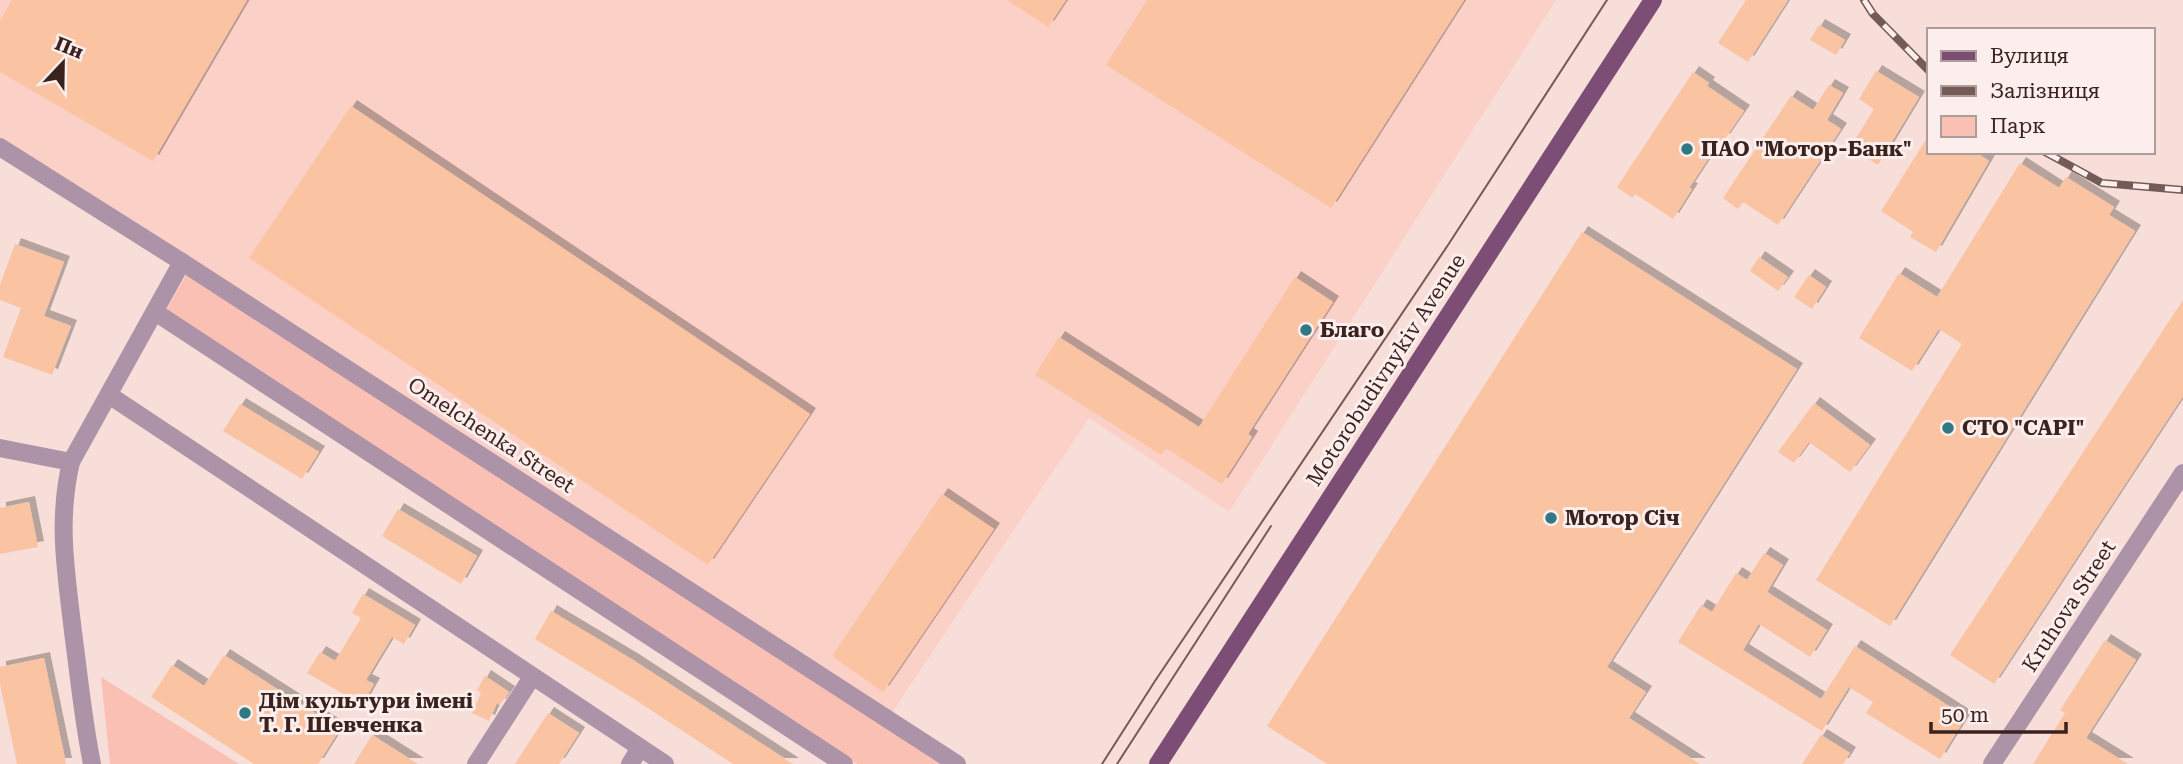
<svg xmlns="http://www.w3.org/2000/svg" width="2183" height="764" font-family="'Roboto Serif',serif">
<defs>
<filter id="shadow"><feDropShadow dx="6" dy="-6" stdDeviation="0" flood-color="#0004"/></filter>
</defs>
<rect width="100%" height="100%" fill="#f8ded8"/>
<path fill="#fbd0c7" d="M0,0H1556L1229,512L1089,418L889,717L0,138Z"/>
<g fill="#fbc0b4">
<path d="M186,275L944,764H857L166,311Z"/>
<path d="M101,677L239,764H110Z"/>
</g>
<g fill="#fac3a2" filter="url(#shadow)">
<path d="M12,0H247L153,161L0,72V21Z"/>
<path d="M1007,0H1066L1048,27Z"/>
<path d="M1147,0H1464L1331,208L1106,65Z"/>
<path d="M1746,0H1788L1748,62L1718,43Z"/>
<path d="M1819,25L1845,40L1836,55L1810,40Z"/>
<path d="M1876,71L1919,97L1878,165L1850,148L1874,109L1859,99Z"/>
<path d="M1693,72L1709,83L1707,86L1744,111L1724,140L1722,138L1689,188L1692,189L1673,219L1635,194L1632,198L1617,187Z"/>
<path d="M1829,85L1843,93L1827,120L1841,129L1778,225L1743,202L1738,209L1723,198L1791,96L1813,110Z"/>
<path d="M351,106L810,414L708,565L249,258Z"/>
<path d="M1929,135V152H1975L1989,161L1936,252L1910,237L1913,232L1881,211Z"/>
<path d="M2020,163L2059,188L2066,177L2114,207L2109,215L2135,231L1890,626L1816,580L1962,344L1939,329L1912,371L1859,338L1899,273L1937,297Z"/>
<path d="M1582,232L1797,369L1607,667L1646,692L1629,718L1700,764H1327L1267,726Z"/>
<path d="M15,244L64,262L44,316L71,326L52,375L3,357L21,308L0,300V285Z"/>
<path d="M1759,257L1788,277L1778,291L1750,271Z"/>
<path d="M1809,275L1826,287L1812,309L1794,297Z"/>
<path d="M1295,277L1333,302L1248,434L1252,437L1222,484L1166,448L1161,455L1035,375L1059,337L1199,427Z"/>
<path d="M2183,300V396L1994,684L1950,655Z"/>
<path d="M1814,403L1870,445L1850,472L1809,442L1794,463L1778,452Z"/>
<path d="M240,404L319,452L302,479L223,431Z"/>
<path d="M942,494L994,529L883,692L832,656Z"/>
<path d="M29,502L38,547L0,554V508Z"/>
<path d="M398,509L477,556L461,584L382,536Z"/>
<path d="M1764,553L1783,565L1767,592L1827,630L1810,657L1759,624L1743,650L1821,699L1855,646L1966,717L1940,759L1866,713L1873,702L1849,687L1822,731L1678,642L1701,605L1712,612L1736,573L1747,580Z"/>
<path d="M363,594L415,625L404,644L392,637L366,680L374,684L362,705L307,673L320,652L335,661L361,618L352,613Z"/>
<path d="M551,611L633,660L793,764H733L631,697L535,639Z"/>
<path d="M2105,640L2136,660L2086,738L2128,764H2033L2065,713L2060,710Z"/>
<path d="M224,655L340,729L318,764H254L151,697L172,665L204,686Z"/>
<path d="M44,658L66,764H17L0,684V667Z"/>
<path d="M485,676L509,692L500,705L497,703L489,721L472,713L481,693L477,690Z"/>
<path d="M548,713L579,733L559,764H515Z"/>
<path d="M372,735L418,764H354Z"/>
<path d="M1821,735L1850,753L1843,764H1802Z"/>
</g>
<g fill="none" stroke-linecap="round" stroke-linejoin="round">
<g stroke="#ad93a8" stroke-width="18">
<path d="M0,147L182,262L957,764"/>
<path d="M155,312L844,764"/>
<path d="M109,395L665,764"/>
<path d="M0,448L71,462"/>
<path d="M92,764C83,720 79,676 73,632C66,571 57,522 71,462L182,262"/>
<path d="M476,764L532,677"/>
<path d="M630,764L640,748"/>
<path d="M1992,764L2183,473"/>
</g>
<path stroke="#7c4e75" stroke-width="18" d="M1158,764L1653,0"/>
<g stroke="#745b57" stroke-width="2">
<path d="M1102,764L1155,681L1448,245L1607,0"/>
<path d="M1117,764L1271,526"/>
</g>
<defs>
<g id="rail">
<path d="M1864,0L1873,14L1929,71"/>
<path d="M2045,152L2102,183L2183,190"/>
</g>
</defs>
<use href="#rail" stroke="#745b57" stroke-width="8"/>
<use href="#rail" stroke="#fceeec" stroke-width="5" stroke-dasharray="16" stroke-linecap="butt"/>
</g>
<g fill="#317784" stroke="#fceeec" stroke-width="2.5">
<circle cx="1687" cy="149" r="7"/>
<circle cx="1306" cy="330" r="7"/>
<circle cx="1948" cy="428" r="7"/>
<circle cx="1551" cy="518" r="7"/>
<circle cx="245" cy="713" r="7"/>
</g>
<g text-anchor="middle" stroke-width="6" stroke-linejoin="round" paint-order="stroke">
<g font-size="21" font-weight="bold" fill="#3a221e" stroke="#fceeec" text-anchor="start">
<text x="1701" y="156">ПАО "Мотор-Банк"</text>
<text x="1320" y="337">Благо</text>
<text x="1962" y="435">СТО "CAPI"</text>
<text x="1565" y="525">Мотор Січ</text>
<text x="259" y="708">Дім культури імені<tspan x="259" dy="24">Т. Г. Шевченка</tspan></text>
</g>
<g font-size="21" fill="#3a221e" stroke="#fceeec">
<text transform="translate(1386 370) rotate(-57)" y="7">Motorobudivnykiv Avenue</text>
<text transform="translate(491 435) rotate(33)" y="7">Omelchenka Street</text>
<text transform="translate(2069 606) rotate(-57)" y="7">Kruhova Street</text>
</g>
</g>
<rect x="1927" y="28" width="228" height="126" fill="#fceeec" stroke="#ae9c9a" stroke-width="2"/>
<rect x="1941" y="51" width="35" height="10" fill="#7c4e75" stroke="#ae9c9a" stroke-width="2"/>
<text x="1990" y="63" font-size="21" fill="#3a221e">Вулиця</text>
<rect x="1941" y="86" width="35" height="10" fill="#745b57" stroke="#ae9c9a" stroke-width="2"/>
<text x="1990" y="98" font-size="21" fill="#3a221e">Залізниця</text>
<rect x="1941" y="116" width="35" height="21" fill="#fbc0b4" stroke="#ae9c9a" stroke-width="2"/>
<text x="1990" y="133" font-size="21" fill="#3a221e">Парк</text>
<g transform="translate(63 63) rotate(22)" stroke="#fceeec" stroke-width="5" paint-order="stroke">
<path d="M0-5L12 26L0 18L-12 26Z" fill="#3a221e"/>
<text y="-10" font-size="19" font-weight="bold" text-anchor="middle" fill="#3a221e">Пн</text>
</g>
<path d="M1931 722v10h135v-10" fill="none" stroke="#3a221e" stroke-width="3.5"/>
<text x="1941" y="722" font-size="21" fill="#3a221e" stroke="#fceeec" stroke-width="5" paint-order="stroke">50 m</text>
</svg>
